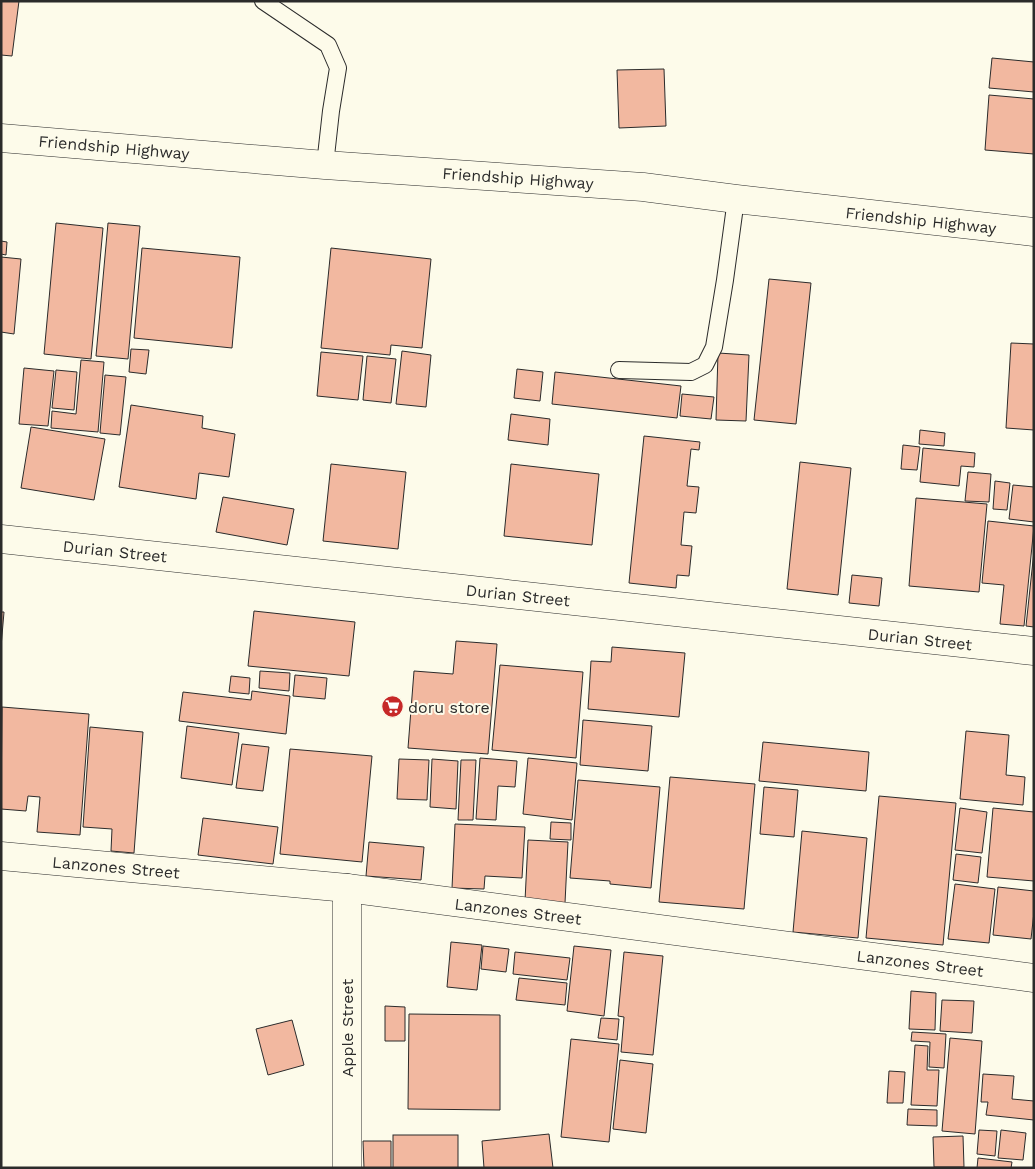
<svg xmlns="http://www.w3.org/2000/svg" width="1035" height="1169" font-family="'Work Sans',sans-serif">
<rect width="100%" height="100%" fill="#fdfbea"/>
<g fill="#f2b8a0" stroke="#2b2b2b">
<path d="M1,1H19L12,56L1,55Z"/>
<path d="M992,58L1034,62V92L989,88Z"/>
<path d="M664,69L666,126L619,128L617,70Z"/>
<path d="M989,95L1034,99V154L985,150Z"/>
<path d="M56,223L103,228L91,359L44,354Z"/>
<path d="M108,223L140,226L128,359L96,356Z"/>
<path d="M1,241L7,242L6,255L1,254Z"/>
<path d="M142,248L240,257L232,348L134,338Z"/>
<path d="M331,248L431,259L422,348L391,345L390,355L321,348Z"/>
<path d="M1,257L21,259L14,334L1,332Z"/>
<path d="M769,279L811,283L796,424L754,420Z"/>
<path d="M1011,343L1034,344V430L1006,428Z"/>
<path d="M131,349L149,350L146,374L129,372Z"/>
<path d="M402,351L431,355L426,407L396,404Z"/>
<path d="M321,352L363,356L358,400L317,396Z"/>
<path d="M718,353L749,355L746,421L716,420Z"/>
<path d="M367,356L396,359L391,403L363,400Z"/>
<path d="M81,360L104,362L98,432L51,428L52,411L76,414Z"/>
<path d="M24,368L54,371L48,426L19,424Z"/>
<path d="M517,369L543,372L540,401L514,398Z"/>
<path d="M56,370L77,372L74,410L52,408Z"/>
<path d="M555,372L681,386L677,418L552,404Z"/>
<path d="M105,375L126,377L120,435L100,433Z"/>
<path d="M682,394L714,397L711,419L680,416Z"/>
<path d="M131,405L203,416L202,428L235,434L229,477L199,473L196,499L119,487Z"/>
<path d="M511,414L550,419L548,445L508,440Z"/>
<path d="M31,427L105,439L94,500L21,488Z"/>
<path d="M920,430L945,433L944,446L919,444Z"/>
<path d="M644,436L700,442L699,450L691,449L687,486L699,487L696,513L684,512L681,545L692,546L689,576L677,575L676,588L629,583Z"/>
<path d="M903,445L920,447L917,470L901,469Z"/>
<path d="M923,448L975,453L974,467L961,466L959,486L920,482Z"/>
<path d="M800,462L851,468L838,595L787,589Z"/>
<path d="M331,464L406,472L398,549L323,541Z"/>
<path d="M511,464L599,474L592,545L504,536Z"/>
<path d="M968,472L991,474L989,502L965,501Z"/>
<path d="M995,481L1010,483L1007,510L993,509Z"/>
<path d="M1013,485L1034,487V522L1009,519Z"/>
<path d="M223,497L294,509L287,545L216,532Z"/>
<path d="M916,498L987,504L979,592L909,586Z"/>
<path d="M988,521L1034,526L1024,626L1000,624L1004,585L982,583Z"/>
<path d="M1034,551V627L1026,626Z"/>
<path d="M852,575L882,578L879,606L849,603Z"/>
<path d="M254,611L355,622L349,676L248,666Z"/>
<path d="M1,612H4L1,647Z"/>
<path d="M456,641L497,644L488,754L408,748L414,671L453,674Z"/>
<path d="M612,647L685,653L679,717L588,709L591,661L611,662Z"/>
<path d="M500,665L583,672L576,758L492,750Z"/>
<path d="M260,671L290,673L289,691L259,688Z"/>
<path d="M295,675L327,678L325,699L293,696Z"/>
<path d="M231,676L250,678L249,694L229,692Z"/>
<path d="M252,691L290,696L286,734L179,721L183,692L251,700Z"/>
<path d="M2,707L89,714L80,835L37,832L40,797L28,796L26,811L1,809Z"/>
<path d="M583,720L652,726L648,771L580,765Z"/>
<path d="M187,726L239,733L232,785L181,778Z"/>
<path d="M90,727L143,732L134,853L111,851L112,829L83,827Z"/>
<path d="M966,731L1009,735L1006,775L1025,777L1023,805L960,799Z"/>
<path d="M763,742L869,752L866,791L759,781Z"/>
<path d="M242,744L269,747L263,791L236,788Z"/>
<path d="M290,749L372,756L362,862L280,854Z"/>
<path d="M480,758L517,761L515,787L498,786L496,820L476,819Z"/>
<path d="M528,758L577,763L572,820L523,814Z"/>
<path d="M399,759L429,760L427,800L397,799Z"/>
<path d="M432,759L458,761L456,809L430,807Z"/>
<path d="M461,760H476L473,820H458Z"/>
<path d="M670,777L755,784L744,909L659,902Z"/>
<path d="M578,780L660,787L651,888L610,884V881L570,878Z"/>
<path d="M764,787L798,790L794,837L760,834Z"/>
<path d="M879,796L956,803L943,945L866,938Z"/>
<path d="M960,808L987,812L982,853L955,850Z"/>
<path d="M993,808L1034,812V881L987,877Z"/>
<path d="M203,818L278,827L273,864L198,855Z"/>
<path d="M551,822L571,823V840L550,839Z"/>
<path d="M455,824L525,827L522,878L485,876L484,889L452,888Z"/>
<path d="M802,831L867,838L858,938L793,932Z"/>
<path d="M528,840L568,842L565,903L525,901Z"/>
<path d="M369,842L424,847L421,880L366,876Z"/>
<path d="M956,854L981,857L978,883L953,880Z"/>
<path d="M955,884L995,889L989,943L948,939Z"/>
<path d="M998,887L1034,891V912L1031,939L993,935Z"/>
<path d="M451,942L482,945L477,990L447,987Z"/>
<path d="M483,946L509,949L506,972L481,969Z"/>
<path d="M574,946L611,950L604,1016L567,1011Z"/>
<path d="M515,952L570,958L567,980L513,974Z"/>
<path d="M624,952L663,956L653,1055L621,1052L624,1017L618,1016Z"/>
<path d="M519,978L567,983L565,1005L516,1000Z"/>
<path d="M911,991L936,993L935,1030L909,1029Z"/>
<path d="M942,1000L974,1001L972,1033L940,1031Z"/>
<path d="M385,1006L405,1007V1041H385Z"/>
<path d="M409,1014L500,1015V1110L408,1109Z"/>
<path d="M601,1018L619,1019L617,1040L598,1038Z"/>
<path d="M292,1020L304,1065L268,1075L256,1029Z"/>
<path d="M912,1032L946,1034L944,1068L929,1067L930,1042L911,1041Z"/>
<path d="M950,1038L982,1041L975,1134L942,1131Z"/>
<path d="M571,1039L619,1044L609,1142L561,1137Z"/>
<path d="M915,1045L928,1046L927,1070H939L937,1106L911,1105Z"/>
<path d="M620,1060L653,1064L646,1133L613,1129Z"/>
<path d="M889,1071L905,1072L903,1103H887Z"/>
<path d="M983,1074L1014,1076L1012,1099L1034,1101V1120L986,1115L988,1102H981Z"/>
<path d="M908,1109L937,1110V1126L907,1125Z"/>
<path d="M979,1130L997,1131L995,1156L977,1154Z"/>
<path d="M1001,1130L1026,1133L1023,1160L998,1158Z"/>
<path d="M549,1134L553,1168H484L482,1141Z"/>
<rect x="393" y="1135" width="65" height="33"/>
<path d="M963,1136L964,1167H934L933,1137Z"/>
<path d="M363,1141H391V1168H364Z"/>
<path d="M978,1158L1012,1162L1011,1168H977Z"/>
</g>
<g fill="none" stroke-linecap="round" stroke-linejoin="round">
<defs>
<g id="lane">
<path d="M263,1L328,45L338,68L331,111L325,165"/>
<path d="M619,370L691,372L705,365L714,347L725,280L736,199"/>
</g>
<g id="street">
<path d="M1,539L1034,651"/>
<path d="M1,856L347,888L1034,978"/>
<path d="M347,888V1168"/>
</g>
<path id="primary" d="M1,138L325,165L643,187L736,199L1034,232"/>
</defs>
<use href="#lane" stroke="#2b2b2b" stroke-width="18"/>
<use href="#street" stroke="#2b2b2b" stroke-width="29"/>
<use href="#primary" stroke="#2b2b2b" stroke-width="29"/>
<use href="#lane" stroke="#fdfbea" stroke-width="16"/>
<use href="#street" stroke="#fdfbea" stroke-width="28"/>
<use href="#primary" stroke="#fdfbea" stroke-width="28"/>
</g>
<defs>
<symbol id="supermarket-disc" viewBox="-11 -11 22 22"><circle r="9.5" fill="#c62828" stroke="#fdfbea"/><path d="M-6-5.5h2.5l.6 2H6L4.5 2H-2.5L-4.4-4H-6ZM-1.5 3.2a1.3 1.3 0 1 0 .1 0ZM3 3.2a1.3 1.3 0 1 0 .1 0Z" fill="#fff"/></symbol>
</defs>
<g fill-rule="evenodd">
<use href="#supermarket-disc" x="380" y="694" width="25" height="25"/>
</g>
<g text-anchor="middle" stroke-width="4" stroke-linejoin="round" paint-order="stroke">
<g font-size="16" fill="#2b2b2b" stroke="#fdfbea">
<text transform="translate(114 147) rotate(5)" y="6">Friendship Highway</text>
<text transform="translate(518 178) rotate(4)" y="6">Friendship Highway</text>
<text transform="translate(921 220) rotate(6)" y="6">Friendship Highway</text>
<text transform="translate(115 551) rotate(6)" y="6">Durian Street</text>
<text transform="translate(518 595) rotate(6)" y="6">Durian Street</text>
<text transform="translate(920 639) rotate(6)" y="6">Durian Street</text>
<text transform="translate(116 867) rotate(5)" y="6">Lanzones Street</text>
<text transform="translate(518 911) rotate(7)" y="6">Lanzones Street</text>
<text transform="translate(920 963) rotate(7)" y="6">Lanzones Street</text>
<text transform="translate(347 1028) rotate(-90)" y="6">Apple Street</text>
</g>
<g font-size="16" fill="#2b2b2b" stroke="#fdfbea" text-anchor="start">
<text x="408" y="713">doru store</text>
</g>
</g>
<rect width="1035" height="1169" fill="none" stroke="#2b2b2b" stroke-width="5"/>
</svg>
